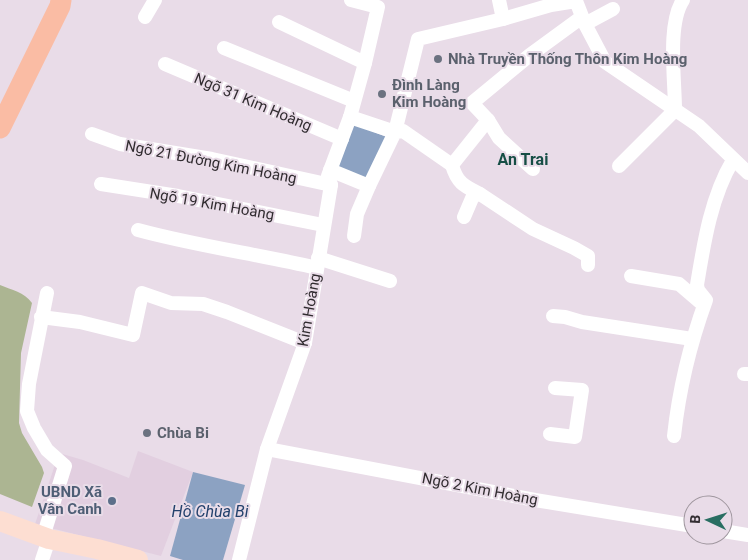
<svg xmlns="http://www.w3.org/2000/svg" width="748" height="560" font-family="Roboto,sans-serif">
<rect width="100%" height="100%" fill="#e9dce8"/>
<path fill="#e2cfe0" d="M138,451L193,472L161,556L35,524L59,453L83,460L129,478Z"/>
<path fill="#acb592" d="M0,285C12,290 24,292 32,303L21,353L19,423L22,433L42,467L44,473L32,507L0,494Z"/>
<g fill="#8ca2c2">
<path d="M352,123L389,138L370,181L336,166Z"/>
<path d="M193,472L245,485L223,560H183L170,556Z"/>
</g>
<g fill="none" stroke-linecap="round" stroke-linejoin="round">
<g stroke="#fff" stroke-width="14">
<path d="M499,0L503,19"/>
<path d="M145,17L155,0"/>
<path d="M279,22L365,63"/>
<path d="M585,24L613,9"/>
<path d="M224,48L354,101"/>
<path d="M165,64L342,139"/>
<path d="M350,117L395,132L418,39L503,19L551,5L576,1L585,24L605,62L699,126L748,173"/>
<path d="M92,134L120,144L212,159L331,185"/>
<path d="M452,165C457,183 464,186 480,194"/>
<path d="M619,166L675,110C675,80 667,24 683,0"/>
<path d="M533,169L499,138L488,120L472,103L530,55L582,17"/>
<path d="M330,170L369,186L395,132L403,131L452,165L488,120"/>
<path d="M101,184L178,196L323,225"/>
<path d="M464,217L473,196L480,194L533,229L574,248L588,256V265"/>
<path d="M138,230C197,246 257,254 317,268"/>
<path d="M354,236L357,214L369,186"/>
<path d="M318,258L390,281"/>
<path d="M631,276L679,284L700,302"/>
<path d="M553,316L565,317L582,322L692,339"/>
<path d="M41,317L80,322L133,335L142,293L171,303L203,304L227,312L305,343"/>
<path d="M744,374H748"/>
<path d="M550,434L575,437L582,390L555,388"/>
<path d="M674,436C679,390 690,344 706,300L698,290L697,285C704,242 711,197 733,160"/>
<path d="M267,449L535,500L693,526"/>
<path d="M723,531L748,535"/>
<path d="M43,537L65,466L47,450L34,428L27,411L29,384L47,293"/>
<path d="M42,560L49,539"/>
<path d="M239,560L267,449L305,343L331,185L328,176L350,117L365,63L378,7L351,0"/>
</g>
<path stroke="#fdded2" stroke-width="20" d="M0,521L49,539L97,549L138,560"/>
<path stroke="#fabca4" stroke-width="21" d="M0,128L60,6L61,0"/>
</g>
<g fill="#6b7280" stroke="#e9dce8" stroke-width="2">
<circle cx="438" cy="59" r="5"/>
<circle cx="382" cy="94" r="5"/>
<circle cx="147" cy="433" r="5"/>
</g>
<circle fill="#5c6f8a" stroke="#e9dce8" stroke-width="2" cx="112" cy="501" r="5"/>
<g text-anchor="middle" stroke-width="4" stroke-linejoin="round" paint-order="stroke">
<g font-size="15" font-weight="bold" fill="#5b616d" stroke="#e9dce8" text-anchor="start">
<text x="448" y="64">Nhà Truyền Thống Thôn Kim Hoàng</text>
<text x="392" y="90">Đình Làng<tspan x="392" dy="17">Kim Hoàng</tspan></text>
<text x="157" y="438">Chùa Bi</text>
</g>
<g font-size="15" fill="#312c30" stroke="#e9dce8">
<text transform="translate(253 102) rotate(23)" y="5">Ngõ 31 Kim Hoàng</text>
<text transform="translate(211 162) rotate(11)" y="5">Ngõ 21 Đường Kim Hoàng</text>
<text transform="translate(212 204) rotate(10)" y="5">Ngõ 19 Kim Hoàng</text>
<text transform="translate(309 310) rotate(-80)" y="5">Kim Hoàng</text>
<text transform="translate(480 489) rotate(11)" y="5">Ngõ 2 Kim Hoàng</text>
</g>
<g font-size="15" font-weight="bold" fill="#4e5e75" stroke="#e9dce8" text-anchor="end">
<text x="102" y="497">UBND Xã<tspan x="102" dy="17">Vân Canh</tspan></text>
</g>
<g font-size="16" font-weight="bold" fill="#164e45" stroke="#e9dce8">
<text x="523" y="165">An Trai</text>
</g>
<g font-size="16" font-style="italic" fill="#23416c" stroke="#e9dce8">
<text x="210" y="517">Hồ Chùa Bi</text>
</g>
</g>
<g transform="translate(708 520) rotate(274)"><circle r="24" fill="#e9dce8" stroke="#9f969e"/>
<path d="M0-4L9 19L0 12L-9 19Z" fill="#296e62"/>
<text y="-8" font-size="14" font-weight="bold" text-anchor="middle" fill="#312c30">B</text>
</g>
</svg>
